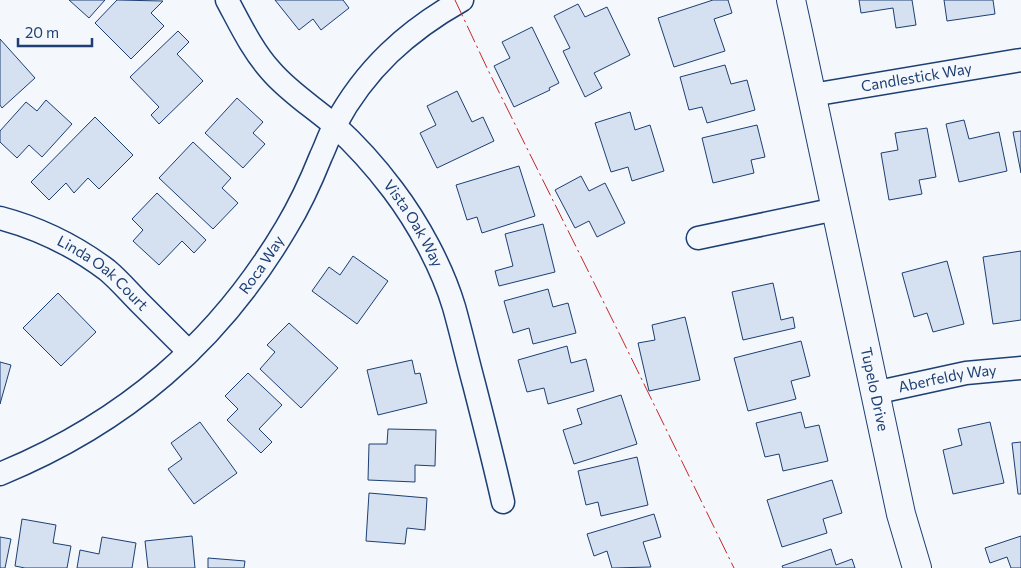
<svg xmlns="http://www.w3.org/2000/svg" width="1021" height="568" font-family="Commissioner,sans-serif">
<rect width="100%" height="100%" fill="#f4f7fb"/>
<g fill="#d5e0f0" stroke="#1d3f73">
<path d="M69,0H105L89,18Z"/>
<path d="M117,0L163,1L151,13L164,26L131,59L95,23Z"/>
<path d="M275,0H343L349,8L321,30L313,19L299,30Z"/>
<path d="M713,0H728L732,13L714,19L725,51L674,67L658,18Z"/>
<path d="M859,0H912L916,25L896,28L893,8L861,13Z"/>
<path d="M944,0H993L995,14L947,21Z"/>
<path d="M578,4L585,17L607,7L630,55L594,73L602,88L585,97L563,51L570,48L554,16Z"/>
<path d="M532,27L559,83L549,88L550,90L514,107L494,66L510,58L502,42Z"/>
<path d="M178,31L189,42L177,54L203,81L159,124L151,115L159,107L130,77Z"/>
<path d="M0,39L35,78L2,108L0,105Z"/>
<path d="M725,65L731,84L747,80L755,110L707,123L702,107L689,110L680,77Z"/>
<path d="M457,91L472,122L483,117L494,141L437,168L420,133L436,125L427,106Z"/>
<path d="M237,98L263,122L253,133L265,144L243,168L205,133Z"/>
<path d="M46,100L72,124L42,157L29,145L17,158L0,142V131L26,102L37,111Z"/>
<path d="M630,112L635,130L650,125L664,171L632,181L628,167L611,172L595,123Z"/>
<path d="M95,117L133,155L99,189L88,178L74,193L66,183L49,200L31,182Z"/>
<path d="M964,120L969,139L999,132L1007,171L959,182L946,124Z"/>
<path d="M757,125L765,157L751,160L754,173L713,183L702,138Z"/>
<path d="M927,128L936,177L919,180L922,194L889,200L881,153L898,150L895,133Z"/>
<path d="M1021,131V173L1013,132Z"/>
<path d="M193,142L231,178L222,188L238,203L213,229L159,178Z"/>
<path d="M519,166L535,216L482,233L477,217L467,220L456,185Z"/>
<path d="M581,176L589,191L605,183L625,223L597,237L589,221L575,228L555,190Z"/>
<path d="M157,193L206,240L194,253L182,241L159,265L133,241L143,230L132,219Z"/>
<path d="M543,224L555,272L499,286L495,271L513,266L505,234Z"/>
<path d="M1021,251V320L993,324L983,257Z"/>
<path d="M353,256L388,281L357,324L312,291L329,267L340,275Z"/>
<path d="M947,261L964,324L933,332L927,313L914,317L902,273Z"/>
<path d="M773,283L781,320L793,317L795,328L743,340L732,292Z"/>
<path d="M548,289L553,307L568,303L576,333L533,344L529,328L513,333L504,301Z"/>
<path d="M58,293L96,332L61,366L23,328Z"/>
<path d="M685,317L700,380L649,391L638,343L655,340L652,325Z"/>
<path d="M289,323L338,368L301,408L260,369L275,352L267,345Z"/>
<path d="M801,341L810,376L791,381L796,399L748,411L734,358Z"/>
<path d="M567,346L571,363L586,359L594,391L548,404L544,388L527,392L518,360Z"/>
<path d="M412,360L415,374L420,373L427,403L378,415L367,370Z"/>
<path d="M0,362L11,365L0,404Z"/>
<path d="M248,373L282,405L259,429L272,442L261,453L227,420L238,409L225,396Z"/>
<path d="M621,395L637,444L574,464L563,430L582,424L577,409Z"/>
<path d="M801,412L805,428L819,425L828,461L783,471L779,454L765,457L756,423Z"/>
<path d="M200,422L237,473L194,504L168,469L182,459L171,443Z"/>
<path d="M990,422L1004,483L953,494L943,450L962,445L958,429Z"/>
<path d="M388,429L436,430L435,466L415,465V482L368,480L369,444H387Z"/>
<path d="M1021,442V494H1018L1012,443Z"/>
<path d="M637,457L648,505L601,516L598,502L586,505L578,471Z"/>
<path d="M832,480L842,513L823,519L827,533L782,547L767,500Z"/>
<path d="M369,493L427,498L425,530L407,528L405,544L366,541Z"/>
<path d="M654,514L661,537L643,542L651,567L612,568L607,551L594,556L587,534Z"/>
<path d="M22,519L56,525L53,543L71,546L67,568H25L15,566Z"/>
<path d="M192,536L195,568H148L145,541Z"/>
<path d="M1021,536V568H1011L1007,557L990,563L985,548Z"/>
<path d="M0,537L11,539L5,568H0Z"/>
<path d="M102,537L136,543L132,568H77L80,550L99,554Z"/>
<path d="M831,549L836,565L852,559L855,568H783L782,566Z"/>
<path d="M208,558L245,561L244,568H208Z"/>
</g>
<g fill="none" stroke-linecap="round" stroke-linejoin="round">
<defs>
<g id="street">
<path id="s1" d="M227,0C240,24 252,50 271,71C289,92 313,107 334,125C355,144 375,166 393,190C418,223 442,267 454,307C461,332 467,358 474,384C484,423 494,462 503,502"/>
<path id="s2" d="M812,95L1021,60"/>
<path id="s3" d="M0,218C38,228 75,246 107,270C119,280 129,292 140,303C156,319 173,336 189,352"/>
<path d="M698,238L836,209"/>
<path id="s4" d="M874,393L966,373L1021,368"/>
<path id="s5" d="M0,474C124,423 218,343 286,228C300,205 311,181 321,156C326,146 329,135 335,125C365,69 407,31 462,0"/>
</g>
<g id="secondary">
<path id="s6" d="M791,0L797,27L901,514L917,568"/>
</g>
</defs>
<use href="#street" stroke="#1d3f73" stroke-width="25"/>
<use href="#secondary" stroke="#1d3f73" stroke-width="30"/>
<use href="#street" stroke="#f4f7fb" stroke-width="22"/>
<use href="#secondary" stroke="#f4f7fb" stroke-width="28"/>
<path stroke="#c62828" stroke-width="1" stroke-dasharray="18 4 2.5 4" stroke-linecap="butt" d="M455,0L488,70L622,339L734,568"/>
</g>
<g text-anchor="middle" stroke-width="4" stroke-linejoin="round" paint-order="stroke">
<g font-size="15" fill="#1d3f73" stroke="#f4f7fb">
<text dy="5" stroke="none"><textPath href="#s2" startOffset="106">Candlestick Way</textPath></text>
<text dy="5" stroke="none"><textPath href="#s1" startOffset="294">Vista Oak Way</textPath></text>
<text dy="5" stroke="none"><textPath href="#s5" startOffset="340">Roca Way</textPath></text>
<text dy="5" stroke="none"><textPath href="#s3" startOffset="118">Linda Oak Court</textPath></text>
<text dy="5" stroke="none"><textPath href="#s4" startOffset="75">Aberfeldy Way</textPath></text>
<text dy="5" stroke="none"><textPath href="#s6" startOffset="398">Tupelo Drive</textPath></text>
</g>
</g>
<path d="M18 38v8h74v-8" fill="none" stroke="#1d3f73" stroke-width="2.5"/>
<text x="25" y="38" font-size="15" fill="#1d3f73" stroke="#f4f7fb" stroke-width="4" paint-order="stroke">20 m</text>
</svg>
